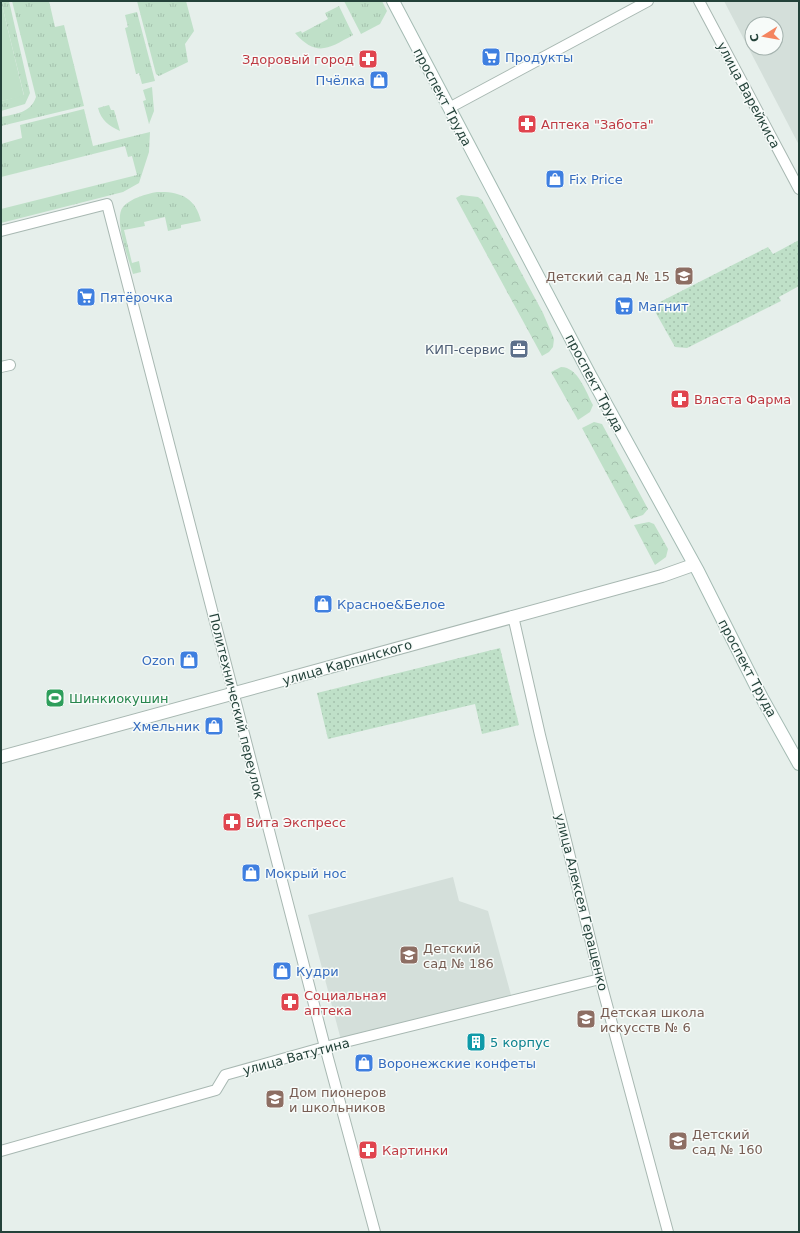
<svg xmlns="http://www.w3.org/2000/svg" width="800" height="1233" font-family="'DejaVu Sans',sans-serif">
<defs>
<pattern id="grass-tufts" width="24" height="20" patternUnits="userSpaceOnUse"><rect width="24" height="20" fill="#bfe0c8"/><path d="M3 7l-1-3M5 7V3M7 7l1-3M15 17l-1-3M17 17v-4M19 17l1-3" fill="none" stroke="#a4c1ad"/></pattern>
<pattern id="forest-crowns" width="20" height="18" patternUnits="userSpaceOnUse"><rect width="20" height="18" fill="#bfe0c8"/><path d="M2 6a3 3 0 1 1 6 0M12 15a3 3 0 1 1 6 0" fill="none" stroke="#a4c1ad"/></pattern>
<pattern id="park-dots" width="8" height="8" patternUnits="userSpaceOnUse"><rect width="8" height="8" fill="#bfe0c8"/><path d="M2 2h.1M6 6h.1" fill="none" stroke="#a4c1ad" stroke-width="1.8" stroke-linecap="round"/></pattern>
</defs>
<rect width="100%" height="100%" fill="#e6efeb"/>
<g fill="#d4dfda" fill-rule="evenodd">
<path d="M724,1H799V145ZM752,24H776V48H752Z"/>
<path d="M453,877L459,901L488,911L511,995L341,1040L308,915Z"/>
</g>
<g fill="url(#grass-tufts)">
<path d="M1,1H9L30,93L25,104L1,111V101L24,95Z"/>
<path d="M12,1H49L55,27L64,25L84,106L1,126V117C15,114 31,113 36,97Z"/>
<path d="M137,1H186L194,31L185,44L188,62L159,76L156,74Z"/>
<path d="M344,1H382L387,11L380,24L361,34Z"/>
<path d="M339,6L353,35C329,48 317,58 295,33L301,31L302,33L328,19L325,13Z"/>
<path d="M137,12L155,81L142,84L139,73L136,74L125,28L128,27L125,15Z"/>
<path d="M152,87L154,111L149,124L143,101L146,100L143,90Z"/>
<path d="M109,105L111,110H114L120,131C109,126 101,120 98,108Z"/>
<path d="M84,109L93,146L150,132L149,152L139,183L123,192L1,223V209L137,175L132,156L128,157L125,146L1,177V144L22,138L20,125Z"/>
<path d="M157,192C180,191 196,198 201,221L181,225V228L168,231L165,217L144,222L145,226L124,230L132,263L139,261L141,272L133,274C129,260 113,219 123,207C131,198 146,194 157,192Z"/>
</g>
<g fill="url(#forest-crowns)">
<path d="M461,195L478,197L482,200L543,313L554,339L553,347L549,352L542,356L456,198Z"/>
<path d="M561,367C578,367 586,392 593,405L590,412L578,420L551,372Z"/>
<path d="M594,422L602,424L648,509L643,515L631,519L582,428Z"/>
<path d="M649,522L654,524L668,549L666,557L655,565L634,525Z"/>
</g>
<g fill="url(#park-dots)">
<path d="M799,240V286L779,297L781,301L687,348L675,347L652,306L768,247L773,254Z"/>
<path d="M500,648L519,725L482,734L475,704L328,739L317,693Z"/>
</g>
<path fill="#bfe0c8" d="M1,1L24,96L1,101Z"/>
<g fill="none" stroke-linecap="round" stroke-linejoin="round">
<defs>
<g id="minor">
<path d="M699,1L799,189"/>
<path d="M449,108L648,1"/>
<path d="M1,231L107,204L325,1047L375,1232"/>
<path d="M1,367L10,365"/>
<path d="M513,616L540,735L600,979L668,1232"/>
<path d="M1,1151L216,1090L225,1075L325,1047L600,979"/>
</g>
<path id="tertiary" d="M1,757L662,576L693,565"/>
<path id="secondary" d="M393,1L589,373L698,571L762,698L799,764"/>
</defs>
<use href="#minor" stroke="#a8b8b2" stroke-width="12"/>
<use href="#tertiary" stroke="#a8b8b2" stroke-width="14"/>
<use href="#secondary" stroke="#a4bbb3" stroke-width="14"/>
<use href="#minor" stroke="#fff" stroke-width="10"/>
<use href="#tertiary" stroke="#fff" stroke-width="12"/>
<use href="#secondary" stroke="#fff" stroke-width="12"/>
</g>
<defs>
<symbol id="supermarket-square" viewBox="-11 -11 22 22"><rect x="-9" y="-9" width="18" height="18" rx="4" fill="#3f7fe0" stroke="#f7fbf9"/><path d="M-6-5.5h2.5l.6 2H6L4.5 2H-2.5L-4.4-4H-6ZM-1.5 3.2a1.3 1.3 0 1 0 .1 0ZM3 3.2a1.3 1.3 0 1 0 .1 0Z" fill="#fff"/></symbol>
<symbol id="pharmacy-square" viewBox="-11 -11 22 22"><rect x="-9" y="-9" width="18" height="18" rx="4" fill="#e0444e" stroke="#f7fbf9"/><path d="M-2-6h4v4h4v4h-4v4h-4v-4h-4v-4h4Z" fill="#fff"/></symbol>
<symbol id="shop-square" viewBox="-11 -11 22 22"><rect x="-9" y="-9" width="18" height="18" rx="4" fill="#3f7fe0" stroke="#f7fbf9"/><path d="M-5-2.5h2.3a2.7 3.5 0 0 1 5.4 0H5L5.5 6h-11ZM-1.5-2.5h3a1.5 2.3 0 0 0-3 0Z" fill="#fff"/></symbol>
<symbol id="school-square" viewBox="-11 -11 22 22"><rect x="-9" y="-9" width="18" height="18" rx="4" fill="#8d6e63" stroke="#f7fbf9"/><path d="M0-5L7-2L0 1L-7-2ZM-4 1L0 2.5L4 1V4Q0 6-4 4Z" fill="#fff"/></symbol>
<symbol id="office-square" viewBox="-11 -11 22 22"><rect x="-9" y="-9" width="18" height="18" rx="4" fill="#5c6f8a" stroke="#f7fbf9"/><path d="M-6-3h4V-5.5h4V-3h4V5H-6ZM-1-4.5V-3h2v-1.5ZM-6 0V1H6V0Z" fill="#fff"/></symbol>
<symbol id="stadium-square" viewBox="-11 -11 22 22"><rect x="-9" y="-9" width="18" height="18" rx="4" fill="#2e9e5b" stroke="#f7fbf9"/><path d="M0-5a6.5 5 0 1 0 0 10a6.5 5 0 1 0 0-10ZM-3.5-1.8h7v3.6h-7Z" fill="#fff"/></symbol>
<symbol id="building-square" viewBox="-11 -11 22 22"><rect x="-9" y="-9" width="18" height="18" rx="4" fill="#0f9aa8" stroke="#f7fbf9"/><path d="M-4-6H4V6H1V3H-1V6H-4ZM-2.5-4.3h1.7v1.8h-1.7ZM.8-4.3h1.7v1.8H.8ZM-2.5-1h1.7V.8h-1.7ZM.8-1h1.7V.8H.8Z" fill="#fff"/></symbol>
</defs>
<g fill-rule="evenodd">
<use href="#supermarket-square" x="480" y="46" width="22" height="22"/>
<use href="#pharmacy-square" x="357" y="48" width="22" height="22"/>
<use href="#shop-square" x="368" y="69" width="22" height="22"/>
<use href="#pharmacy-square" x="516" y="113" width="22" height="22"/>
<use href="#shop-square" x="544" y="168" width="22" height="22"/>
<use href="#school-square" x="673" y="265" width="22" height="22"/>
<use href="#supermarket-square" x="75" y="286" width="22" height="22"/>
<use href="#supermarket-square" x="613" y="295" width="22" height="22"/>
<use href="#office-square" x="508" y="338" width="22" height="22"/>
<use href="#pharmacy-square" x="669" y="388" width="22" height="22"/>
<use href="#shop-square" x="312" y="593" width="22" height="22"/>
<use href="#shop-square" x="178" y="649" width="22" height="22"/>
<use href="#stadium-square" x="44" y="687" width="22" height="22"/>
<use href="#shop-square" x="203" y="715" width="22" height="22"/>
<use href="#pharmacy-square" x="221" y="811" width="22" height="22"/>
<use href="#shop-square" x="240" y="862" width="22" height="22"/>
<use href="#school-square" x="398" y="944" width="22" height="22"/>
<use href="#shop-square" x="271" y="960" width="22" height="22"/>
<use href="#pharmacy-square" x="279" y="991" width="22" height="22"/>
<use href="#school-square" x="575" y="1008" width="22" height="22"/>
<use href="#building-square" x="465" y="1031" width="22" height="22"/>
<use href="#shop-square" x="353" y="1052" width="22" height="22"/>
<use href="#school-square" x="264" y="1088" width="22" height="22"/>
<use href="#school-square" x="667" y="1130" width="22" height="22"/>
<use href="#pharmacy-square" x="357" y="1139" width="22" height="22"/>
</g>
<g text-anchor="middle" stroke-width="3" stroke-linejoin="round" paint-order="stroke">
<g font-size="13" fill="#366cbe" stroke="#f7fbf9" text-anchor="start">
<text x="505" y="62">Продукты</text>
<text x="365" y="85" text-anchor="end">Пчёлка</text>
<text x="569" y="184">Fix Price</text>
<text x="100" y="302">Пятёрочка</text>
<text x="638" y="311">Магнит</text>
<text x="337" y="609">Красное&amp;Белое</text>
<text x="175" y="665" text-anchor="end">Ozon</text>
<text x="200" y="731" text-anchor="end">Хмельник</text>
<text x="265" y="878">Мокрый нос</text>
<text x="296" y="976">Кудри</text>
<text x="378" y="1068">Воронежские конфеты</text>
</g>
<g font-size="13" fill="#be3a42" stroke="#f7fbf9" text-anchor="start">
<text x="354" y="64" text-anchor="end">Здоровый город</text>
<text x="541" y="129">Аптека "Забота"</text>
<text x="694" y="404">Власта Фарма</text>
<text x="246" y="827">Вита Экспресс</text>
<text x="304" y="1000">Социальная<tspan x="304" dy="15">аптека</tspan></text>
<text x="382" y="1155">Картинки</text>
</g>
<g font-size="13" fill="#24423a" stroke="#f7fbf9">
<text transform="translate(749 95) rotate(62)" y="5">улица Варейкиса</text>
<text transform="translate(443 97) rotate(62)" y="5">проспект Труда</text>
<text transform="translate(595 383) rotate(62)" y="5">проспект Труда</text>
<text transform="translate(347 662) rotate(-16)" y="5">улица Карпинского</text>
<text transform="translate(748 668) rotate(62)" y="5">проспект Труда</text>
<text transform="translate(237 706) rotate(76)" y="5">Политехнический переулок</text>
<text transform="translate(582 902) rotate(76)" y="5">улица Алексея Геращенко</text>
<text transform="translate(296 1056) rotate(-15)" y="5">улица Ватутина</text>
</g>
<g font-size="13" fill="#785e54" stroke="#f7fbf9" text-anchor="start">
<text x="670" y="281" text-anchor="end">Детский сад № 15</text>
<text x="423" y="953">Детский<tspan x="423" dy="15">сад № 186</tspan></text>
<text x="600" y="1017">Детская школа<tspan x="600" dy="15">искусств № 6</tspan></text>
<text x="289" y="1097">Дом пионеров<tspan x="289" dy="15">и школьников</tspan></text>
<text x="692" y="1139">Детский<tspan x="692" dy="15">сад № 160</tspan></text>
</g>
<g font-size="13" fill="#4e5e75" stroke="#f7fbf9" text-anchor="end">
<text x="505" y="354">КИП-сервис</text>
</g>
<g font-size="13" fill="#27864d" stroke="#f7fbf9" text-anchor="start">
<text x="69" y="703">Шинкиокушин</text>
</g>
<g font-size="13" fill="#0d838f" stroke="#f7fbf9" text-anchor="start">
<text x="490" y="1047">5 корпус</text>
</g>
</g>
<rect width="800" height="1233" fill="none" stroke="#24423a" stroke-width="4"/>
<g transform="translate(764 36) rotate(259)"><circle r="19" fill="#f7fbf9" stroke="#a3b1ad"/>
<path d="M0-3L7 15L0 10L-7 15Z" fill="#f4845f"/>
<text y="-6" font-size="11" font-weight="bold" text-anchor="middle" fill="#24423a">С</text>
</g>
</svg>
